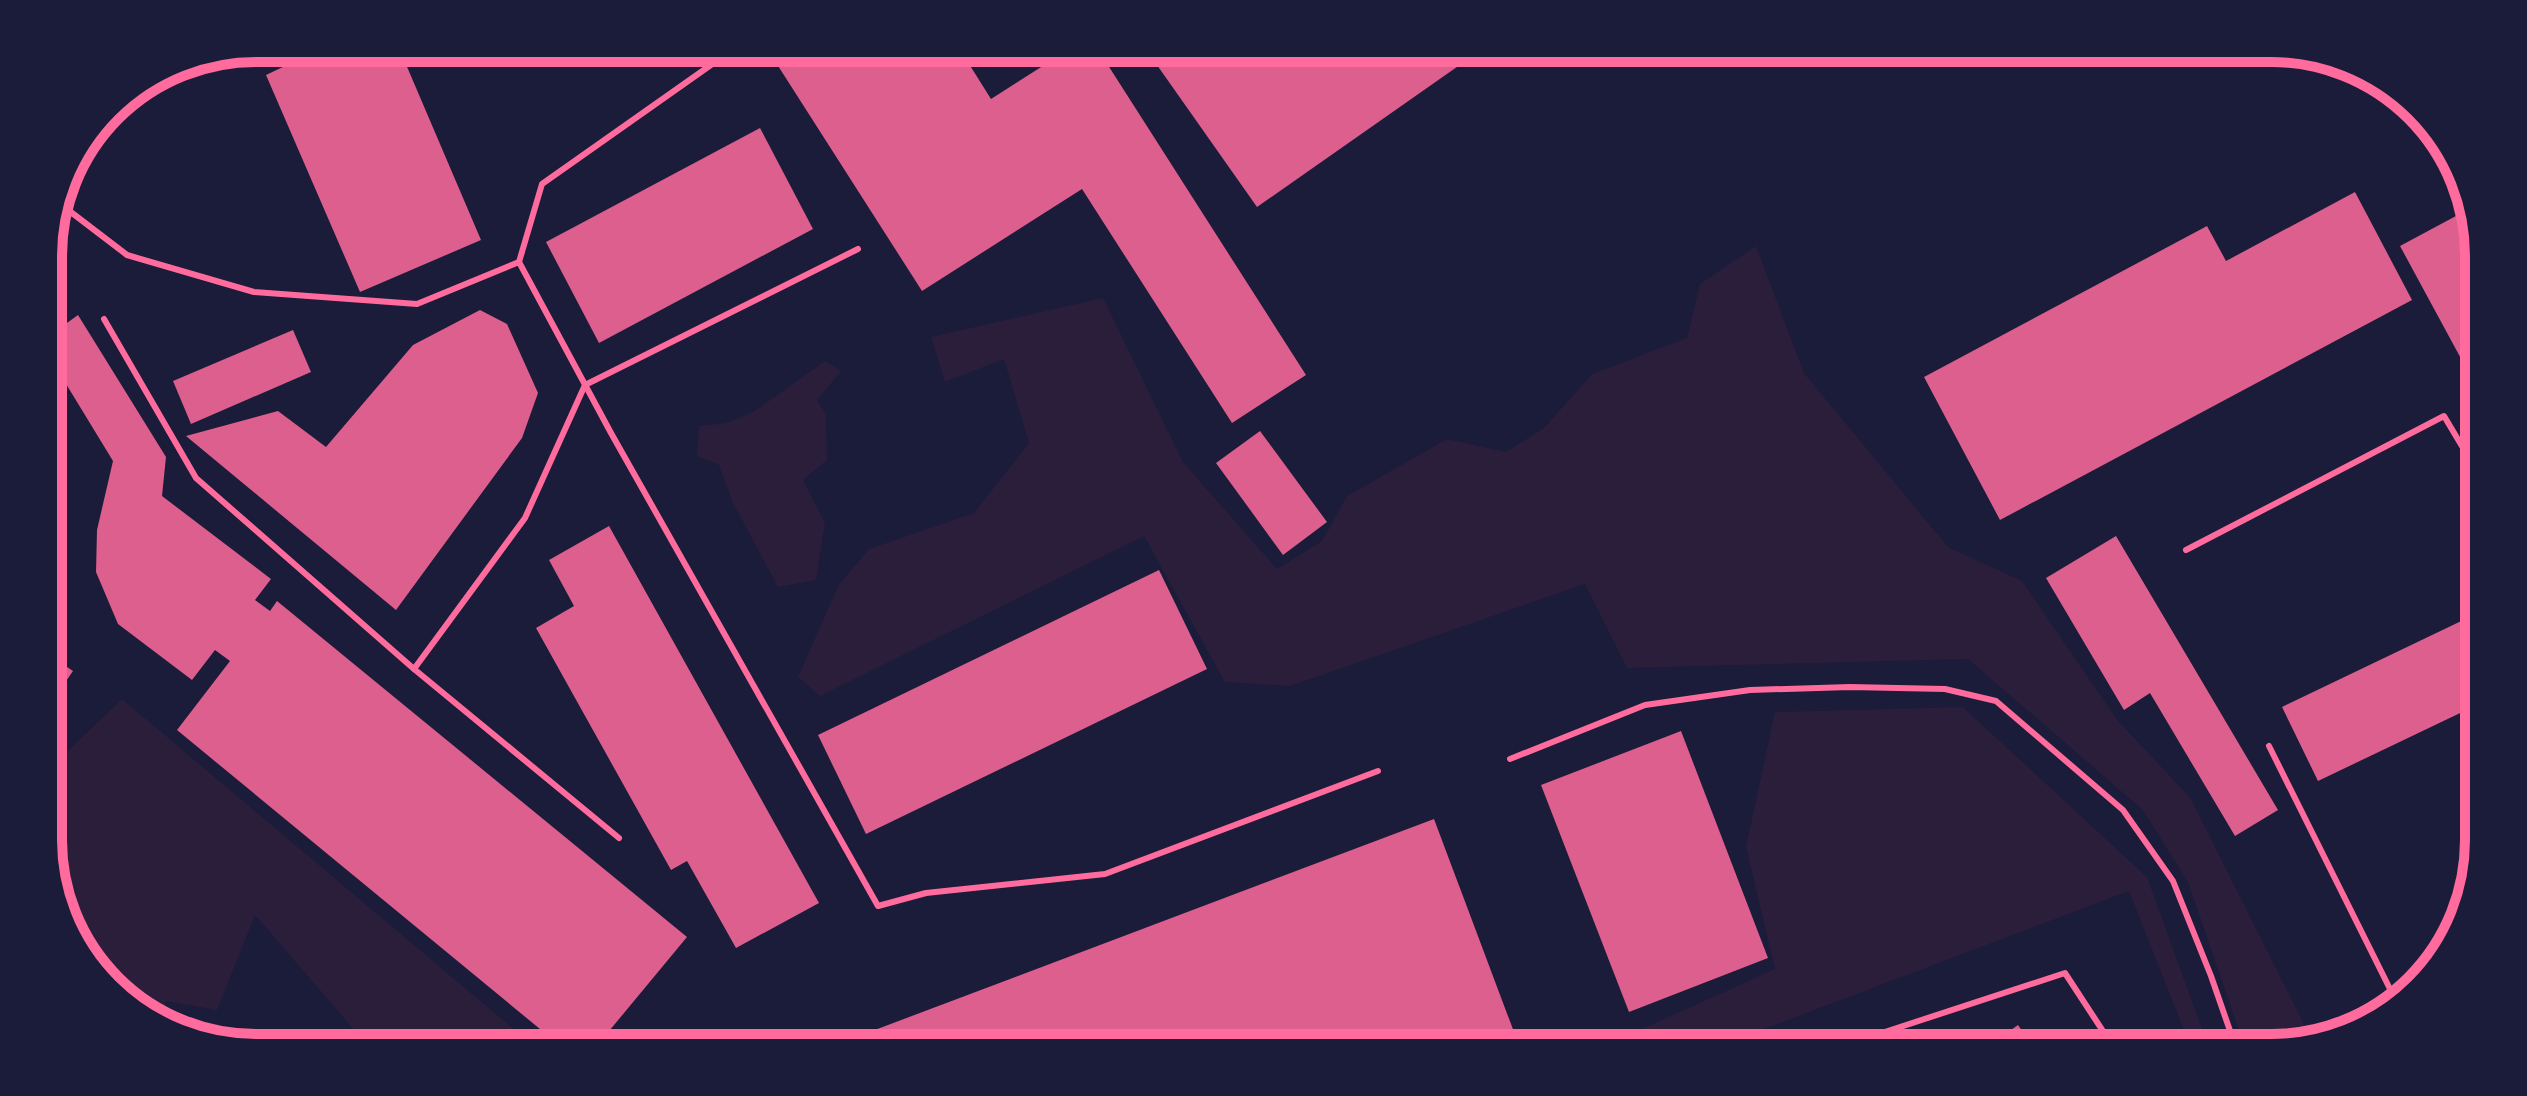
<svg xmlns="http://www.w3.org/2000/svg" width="2527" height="1096" font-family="'Open Sans',sans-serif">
<rect width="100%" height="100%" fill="#1b1b3a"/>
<g fill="#2a1e3b">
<path d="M1756,246L1804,373L1948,547L2022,581L2118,721L2190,797L2311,1038L2284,1048H2245L2188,882L2143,810L1968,659L1627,668L1585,584L1290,686L1225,682L1144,536L820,696L798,677L838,586L869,549L974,513L1029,443L1004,359L945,382L931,337L1103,298L1183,462L1277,569L1322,541L1347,496L1447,439L1506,452L1544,428L1592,374L1687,338L1700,284Z"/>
<path d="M825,361L841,371L817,400L826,415L827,460L803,480L825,523L816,580L778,587L732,501L719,465L697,456L699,426L727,423L753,412Z"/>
<path d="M122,699L516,1031L472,1048H370L255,915L217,1010L166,1001L162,1021L91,967L50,867V768Z"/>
<path d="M1963,707L2147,877L2209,1048H2191L2129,891L1714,1048H1600L1775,969L1746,847L1775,712Z"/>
</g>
<g fill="#dd5f8e">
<path d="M305,48H399L481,240L360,292L266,75L308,55Z"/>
<path d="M789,48H959L991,99L1071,48H1097L1306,375L1232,423L1082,189L922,291L773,58Z"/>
<path d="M1145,48H1484L1257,207Z"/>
<path d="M760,128L813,229L599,343L546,242Z"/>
<path d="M2355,192L2412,300L2000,520L1924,377L2207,226L2226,261Z"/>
<path d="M2469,209L2477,229L2478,390L2400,246Z"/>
<path d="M480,310L507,324L538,393L522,438L396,610L186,436L278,411L326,447L413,345Z"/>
<path d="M78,315L166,457L162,496L271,579L255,600L270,611L277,601L687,937L595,1048H563L177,730L230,661L215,650L192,680L118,624L96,572L97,530L113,461L49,356V336Z"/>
<path d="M293,330L311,372L191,424L173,381Z"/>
<path d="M1260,431L1327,522L1283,555L1216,463Z"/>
<path d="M609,526L819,903L736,948L687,861L671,870L536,628L574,606L549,560Z"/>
<path d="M2116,536L2278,810L2235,836L2150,693L2124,710L2046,578Z"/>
<path d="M1159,570L1207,669L866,834L818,735Z"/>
<path d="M2478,613L2479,704L2318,781L2282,707Z"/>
<path d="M49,655L73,671L49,706Z"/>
<path d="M1681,731L1768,958L1629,1012L1541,785Z"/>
<path d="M1434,819L1520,1048H827Z"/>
<path d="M2018,1025L2034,1048H1986Z"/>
</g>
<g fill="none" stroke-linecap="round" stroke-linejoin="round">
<g stroke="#ff6b9d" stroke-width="6">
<path d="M59,203L127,255L254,292L417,304L519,262L611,433L878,906L926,893L1105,874L1378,771"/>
<path d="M519,262L542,184L735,48"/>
<path d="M104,319L196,478L414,669"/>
<path d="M2186,550L2444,416L2478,473"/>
<path d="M2269,746L2396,1001"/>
<path d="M1510,759L1645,705L1750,690L1850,687L1945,689L1996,701L2123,810L2173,881L2211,976L2236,1048"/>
<path d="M619,838L414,669L525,518L585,385L858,249"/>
<path d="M1836,1048L2065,973L2114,1048"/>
</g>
</g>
<path d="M0 0H2527V1096H0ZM256 62H2271A194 194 0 0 1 2465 256V840A194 194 0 0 1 2271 1034H256A194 194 0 0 1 62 840V256A194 194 0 0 1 256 62Z" fill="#1b1b3a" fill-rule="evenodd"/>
<path fill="none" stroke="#ff6b9d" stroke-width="10" d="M256 62H2271A194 194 0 0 1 2465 256V840A194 194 0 0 1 2271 1034H256A194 194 0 0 1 62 840V256A194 194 0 0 1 256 62Z"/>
</svg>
